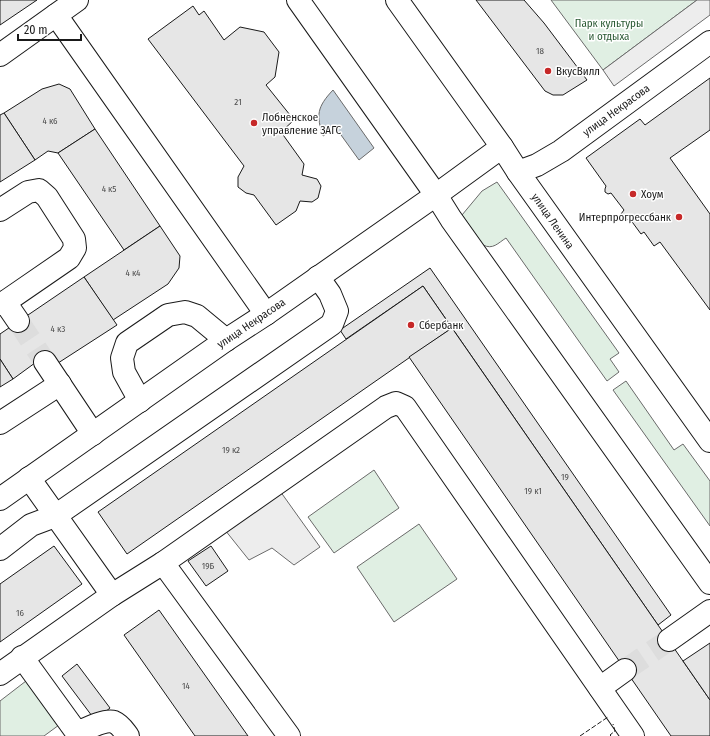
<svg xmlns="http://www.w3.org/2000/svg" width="710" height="736" font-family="'Fira Sans Condensed',sans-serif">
<rect width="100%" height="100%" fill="#fff"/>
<g fill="#e0efe3" stroke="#6a6a6a">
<path d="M551,0H697L603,70Z"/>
<path d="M497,182L619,353L610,359L619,372L607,381L506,238C498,243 493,250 483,245L462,215L482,191Z"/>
<path d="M626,381L674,450L683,444L710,481V526L613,390Z"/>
<path d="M374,470L399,508L334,553L308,517Z"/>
<path d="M419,524L457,579L394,622L357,567Z"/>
<path d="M26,681L59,725L44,736H0V701Z"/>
</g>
<g fill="#ededed" stroke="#6a6a6a">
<path d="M697,0H710V15L614,86L603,70Z"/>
<path d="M280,491L320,547L294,565L272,548L249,560L225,530Z"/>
</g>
<path fill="#c6d2dc" stroke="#6a6a6a" d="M333,90L374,148L359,160L336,128L323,136C316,115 317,107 333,90Z"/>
<g fill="#e6e6e6" stroke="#1a1a1a">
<path d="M0,0H37L0,25Z"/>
<path d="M476,0H524L544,23L587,80L563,95H553L545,91Z"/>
<path d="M193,6L199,15L204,11L224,40L240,27L264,32L279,52L275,77L266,85L294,120L281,132L304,164L302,175L317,179L321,186L318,198L312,202L300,201L296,211L276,225L254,195L246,193L238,187V177L244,166L148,39Z"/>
<path d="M710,78V130L670,158L710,214V310L660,242L654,246L644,232L641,234L630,219L626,220L623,219L621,214L624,210L611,193L608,194L605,192V189L606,186L586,158L640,119L645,125Z"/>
<path d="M59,84L70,89L95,129L58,153L48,151L35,160L4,113L42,89Z"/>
<path d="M4,113L35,160L0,182V115Z"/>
<path d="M95,129L160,226L124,250L58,153Z"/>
<path d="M160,226L180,256L179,268L168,284L113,320L84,277Z"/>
<path d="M430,268L671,615L658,625L423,286L346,339L340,330Z"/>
<path d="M84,277L117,325L55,365L39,360L13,379L0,359V334Z"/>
<path d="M423,286L452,328L127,554L98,512Z"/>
<path d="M452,328L710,700V736H671L409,357Z"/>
<path d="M0,359L13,379L0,387Z"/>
<path d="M54,546L82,584L0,642V584Z"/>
<path d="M211,546L228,571L206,586L188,561Z"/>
<path d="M159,610L248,736H195L124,635Z"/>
<path d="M710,643V700L683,661Z"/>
<path d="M77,664L110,708L95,720L62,676Z"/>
</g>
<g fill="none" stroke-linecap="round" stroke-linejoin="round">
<g stroke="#ddd" stroke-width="22" stroke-dasharray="22 11" stroke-linecap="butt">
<path d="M18,321L45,362"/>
<path d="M625,670L669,640"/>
</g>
<defs>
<g id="minor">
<path d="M298,0L436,195L451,219L710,583"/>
<path d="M397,0L502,147L518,172L710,441"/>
<path d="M56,15L266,314"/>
<path d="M0,55L77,0"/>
<path d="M518,172L537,165L561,151L710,42"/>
<path d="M0,210L28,192L39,190L47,197L74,239L75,248L69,258L5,302L0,304"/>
<path d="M5,302L18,321"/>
<path d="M45,362L93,434"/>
<path d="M140,401L124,372L122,358L127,343L168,315L185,312L197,316L226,340"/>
<path d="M0,423L60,384"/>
<path d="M29,478L112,595"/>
<path d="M0,499L226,340L266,314L436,195L502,147"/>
<path d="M0,549L31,525L55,516L332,324L337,311L330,294L318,277"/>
<path d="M163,563L289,736"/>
<path d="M669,640L710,611"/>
<path d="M22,657L77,733C86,729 105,719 114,722C121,725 124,731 128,736"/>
<path d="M0,674L112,595L163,563L386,407L396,403L405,407L633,736"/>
<path d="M600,688L625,670"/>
</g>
</defs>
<use href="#minor" stroke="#1a1a1a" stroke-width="24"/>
<use href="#minor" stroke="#fff" stroke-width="22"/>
<g stroke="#1a1a1a" stroke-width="1" stroke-dasharray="5 2" stroke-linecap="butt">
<path d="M580,736L608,717"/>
<path d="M611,736L610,735L615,731L613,724"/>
</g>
</g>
<g fill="#c62828" stroke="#fff" stroke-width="1.5">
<circle cx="548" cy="71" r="4"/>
<circle cx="254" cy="123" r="4"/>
<circle cx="633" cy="194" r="4"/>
<circle cx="679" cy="217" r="4"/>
<circle cx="411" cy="325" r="4"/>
</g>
<g text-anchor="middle" stroke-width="3" stroke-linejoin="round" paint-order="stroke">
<g font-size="9" fill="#4d4d4d">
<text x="540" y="54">18</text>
<text x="238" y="105">21</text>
<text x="50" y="124">4 к6</text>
<text x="109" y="192">4 к5</text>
<text x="133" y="276">4 к4</text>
<text x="58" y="332">4 к3</text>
<text x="231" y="453">19 к2</text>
<text x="565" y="480">19</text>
<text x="533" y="494">19 к1</text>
<text x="208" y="569">19Б</text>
<text x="20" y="616">16</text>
<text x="186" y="689">14</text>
</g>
<g font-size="11" fill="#2b5a34" stroke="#fff">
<text x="609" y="27">Парк культуры<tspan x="609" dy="13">и отдыха</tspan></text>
</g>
<g font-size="11" fill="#1a1a1a" stroke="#fff" text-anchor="start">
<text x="556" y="75">ВкусВилл</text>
<text x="262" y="121">Лобненское<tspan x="262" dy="13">управление ЗАГС</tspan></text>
<text x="641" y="198">Хоум</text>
<text x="671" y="221" text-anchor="end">Интерпрогрессбанк</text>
<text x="419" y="329">Сбербанк</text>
</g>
<g font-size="11" fill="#1a1a1a" stroke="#fff">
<text transform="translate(616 110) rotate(-36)" y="4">улица Некрасова</text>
<text transform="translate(553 221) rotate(55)" y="4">улица Ленина</text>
<text transform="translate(251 323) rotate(-34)" y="4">улица Некрасова</text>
</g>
</g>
<path d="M18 34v6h63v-6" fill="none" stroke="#1a1a1a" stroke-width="2"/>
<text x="24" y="34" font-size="12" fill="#1a1a1a" stroke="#ffffff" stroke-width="3" paint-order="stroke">20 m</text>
</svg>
